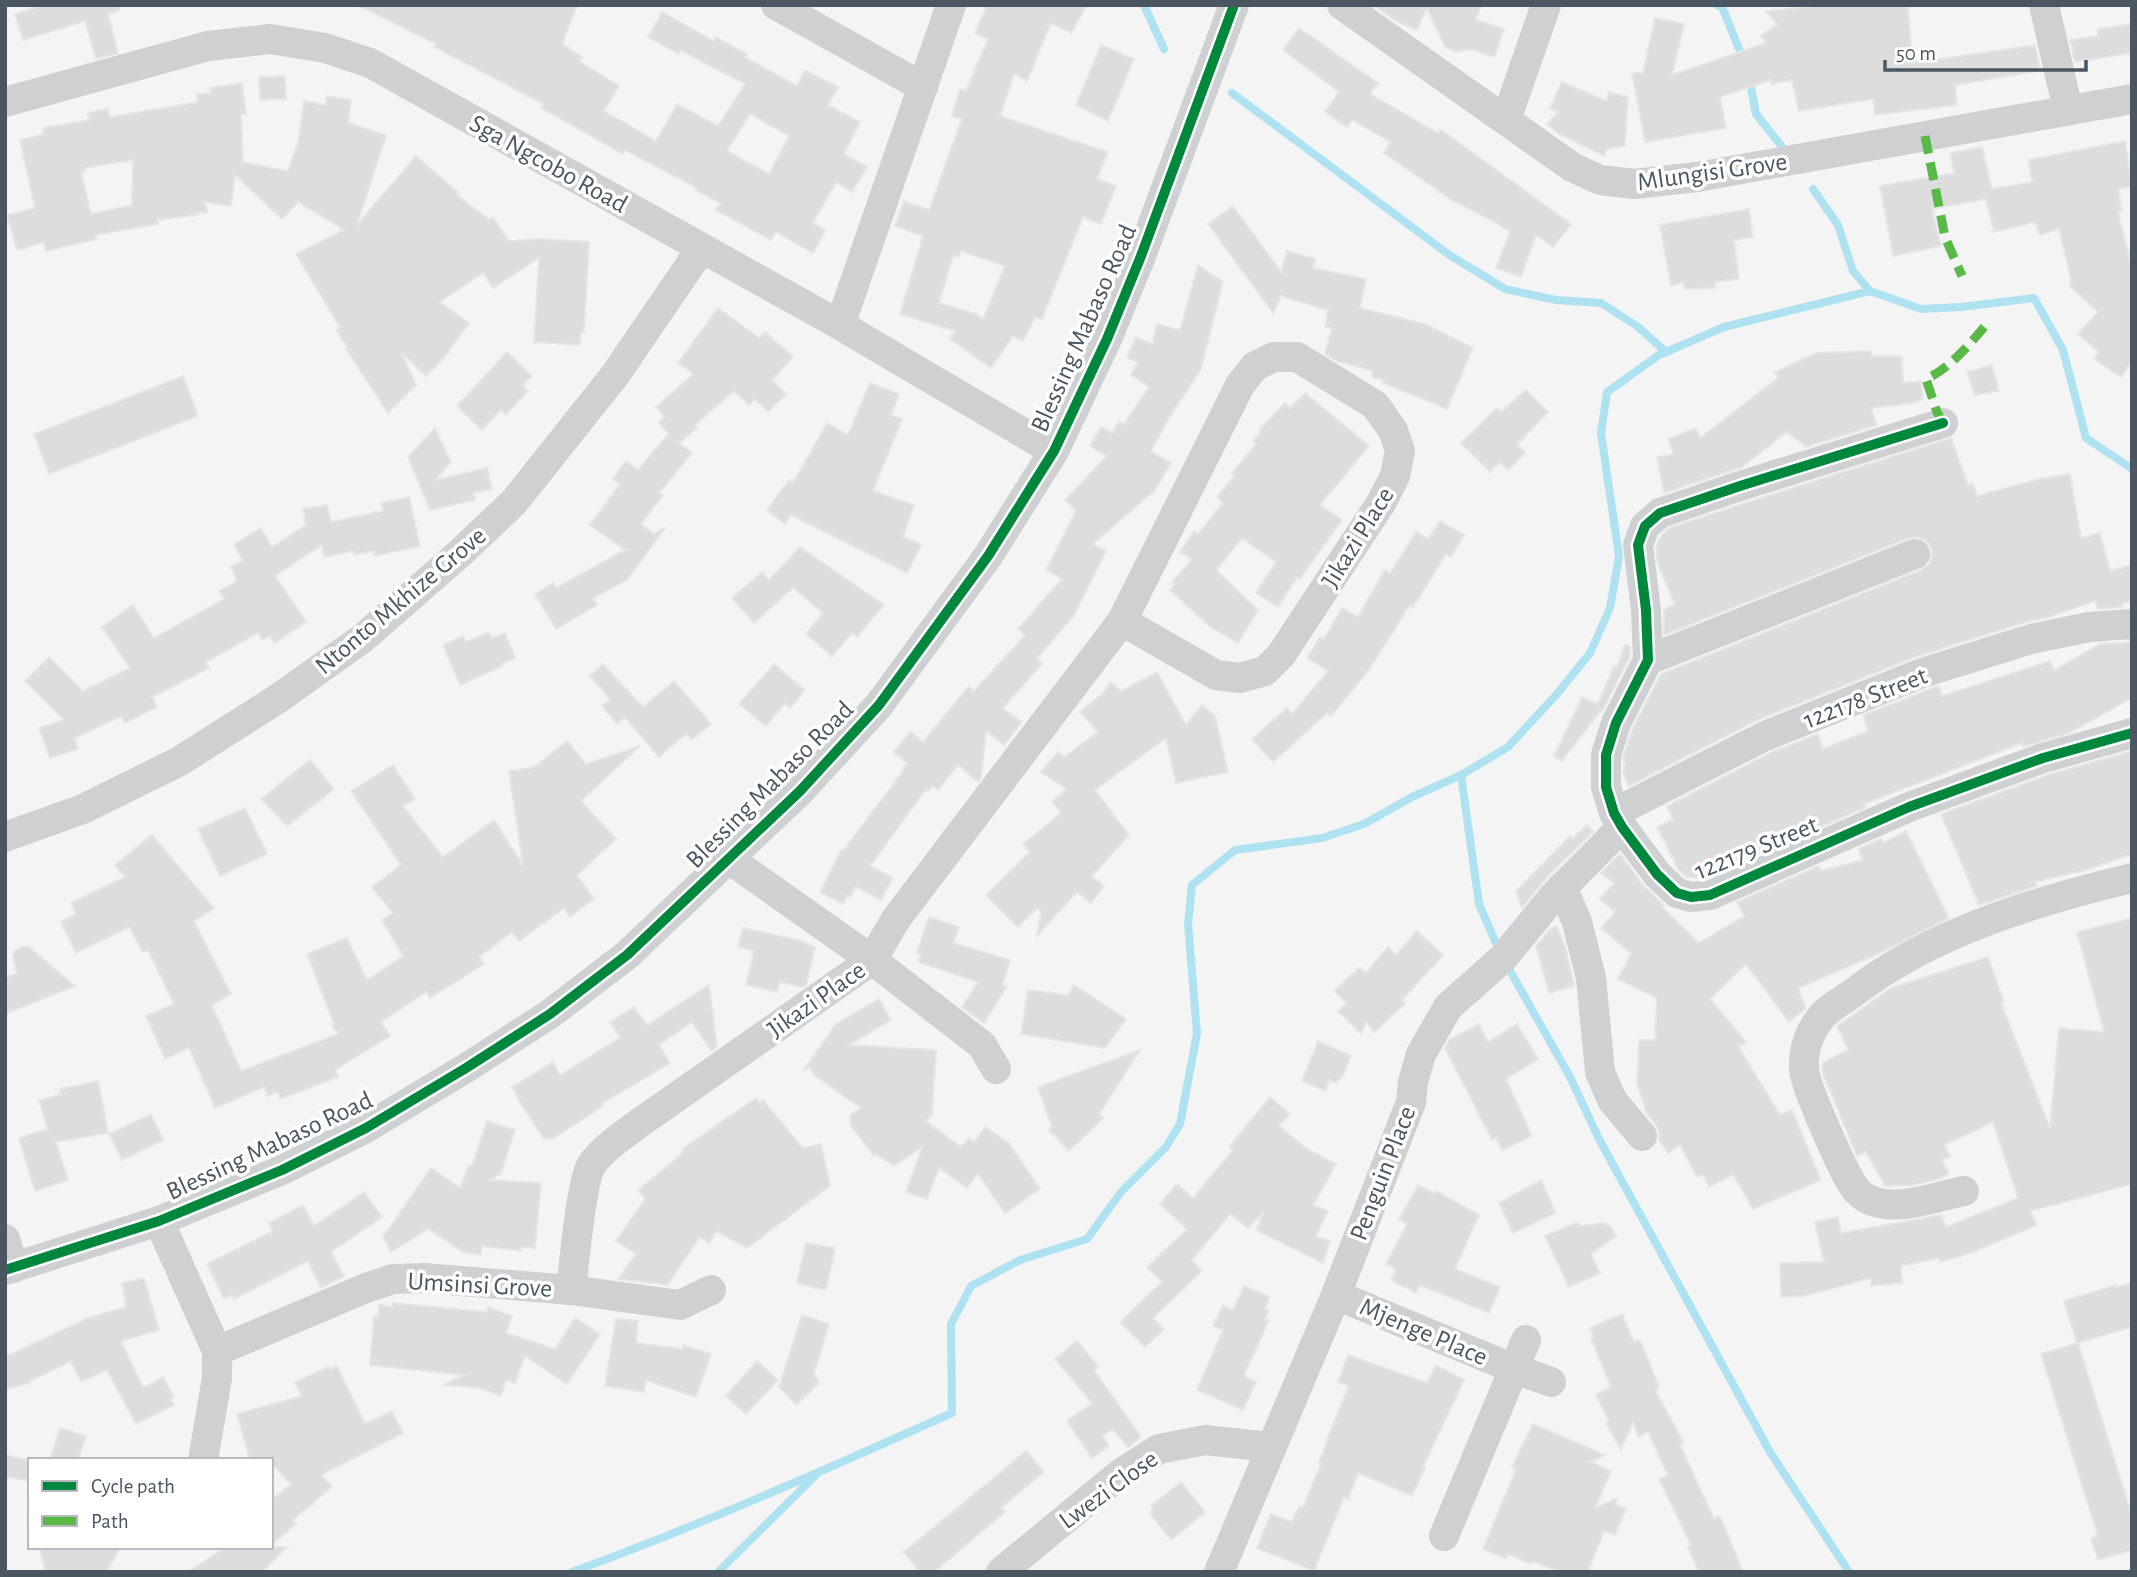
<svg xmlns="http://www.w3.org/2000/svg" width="2137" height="1577" font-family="'Alegreya Sans',sans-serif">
<rect width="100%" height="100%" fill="#f4f4f4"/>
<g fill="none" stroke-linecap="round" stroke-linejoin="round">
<g stroke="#aee2f0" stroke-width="8">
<path d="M1144,5L1164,49"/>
<path d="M1717,5L1722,7L1744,61"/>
<path d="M1749,77L1756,114L1783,148"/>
<path d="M1232,93L1448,254L1505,289L1556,300L1601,303L1637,326L1666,352"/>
<path d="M1813,189L1838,225L1853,271L1870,291"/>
<path d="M1461,775L1479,904L1499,950"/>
<path d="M1505,962L1570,1077L1600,1141L1770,1452L1849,1572"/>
<path d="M572,1572C701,1525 827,1469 952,1413L951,1324L971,1286L1020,1260L1087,1239L1121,1192L1166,1147L1180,1124L1197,1033L1188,924L1192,885L1235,850L1322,838L1364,824L1412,797L1461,775L1508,747L1556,695L1590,653L1610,608L1619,556L1601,433L1607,392L1659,355L1724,327L1870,291L1921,309L1961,307L2034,298L2063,350L2086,438L2132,469"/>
<path d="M718,1572L815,1476"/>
</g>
</g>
<g fill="#ddddde" stroke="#e5e6e7" stroke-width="2" fill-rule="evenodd">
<path d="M43,5H118L119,11L108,14L118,53L96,59L85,21L23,40L15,14Z"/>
<path d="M357,5H577L562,44L582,57L579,61L619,86L604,111L656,141L677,104L718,126L745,84L680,50L679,54L648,37L662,12L714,41L716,37L747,54L745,57L797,86L805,70L838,87L828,105L860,122L844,154L867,167L852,192L836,182L813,223L826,230L813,253L776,232L771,240L716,210L720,203L696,190L697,188L625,150L623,154L541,108L544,104L434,47L436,44ZM750,114L789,136L769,174L727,151Z"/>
<path d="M987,5H1087L1071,33L1051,23L1027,81L1014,74L1000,116L1108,152L1097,179L1116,186L1101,224L1083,217L1042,319L1035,317L1023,341L1013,336L991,368L950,339L955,331L900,314L923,236L895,226L904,201L929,210L962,119L952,116L960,89L966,91L988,39L975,33ZM961,251L1005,266L983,319L976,314L939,303L953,255L959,257Z"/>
<path d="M1373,5H1481L1476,20L1504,29L1494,57L1471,49L1456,52L1445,47L1427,8L1417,30L1396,21Z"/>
<path d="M1828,5H1908L1912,63L2035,45L2040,67H2038L2039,71L1955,85L1957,105L1875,115L1873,99L1799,111L1792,80L1772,84L1771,80L1720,97L1726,128L1645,142L1632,73H1643L1655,18L1684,24L1672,75L1766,43L1761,36L1777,24L1766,11Z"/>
<path d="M2132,24V53L2075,62L2070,40L2098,36V29Z"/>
<path d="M1299,28L1378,83L1370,94L1438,133L1440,129L1571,224L1553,247L1536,235L1521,277L1496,268L1510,232L1495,222L1453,201L1384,153L1391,142L1352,120L1347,127L1325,112L1339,92L1283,50Z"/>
<path d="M1101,45L1134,59L1108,121L1076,105Z"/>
<path d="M285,76L286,99L260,100L259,77Z"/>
<path d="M1562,82L1606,101L1609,92L1628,97L1625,146L1607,149L1604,156L1559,134L1547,124L1558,112L1550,108Z"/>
<path d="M242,83L246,114H241L243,162L288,171L298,143L304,101L326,105L327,96L351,100L348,123L386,135L357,225L416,156L459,193L457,195L489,220L493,217L509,241L540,239L589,242L584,332H581L580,345L534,342L539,258L493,288L483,273L440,302L469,323L442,360L426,376L402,353L416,385L388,413L346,349L347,347L336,330L340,327L296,254L344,230L298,202L282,219L235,175L231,206L205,202L207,212L196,213L197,215L158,220V224L96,235L97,239L46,251L44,242L17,250L7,215L35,208L20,140L44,134L43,128L89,120L88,113L108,109L110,117L198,102L197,94L211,93L210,88ZM133,160L132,205L91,214L81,172L85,171L84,168Z"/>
<path d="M2125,141L2132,187L2118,189L2122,211L2118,212L2132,268V362L2121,377L2094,359L2099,352L2078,334L2098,312L2070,286L2071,279L2059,229L2040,235L2035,222L1994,232L1986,199L1932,209L1941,246L1893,256L1880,186L1954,173L1951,153L1982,147L1992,189L2032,182L2028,160Z"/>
<path d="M1233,206L1281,272L1287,251L1316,259L1313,268L1366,279L1360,308L1425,324L1473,348L1447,409L1383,383L1384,380L1372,377L1373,371L1337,361L1325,354L1332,328L1325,327L1328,310L1281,296L1273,313L1208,224Z"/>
<path d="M1749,209L1753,237L1734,240L1739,279L1715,282V288L1684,289V282L1671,286L1660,225Z"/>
<path d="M1198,265L1223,282L1201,369L1167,421L1151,451L1171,463L1154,491L1093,544L1106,551L1073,617L1037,658L1042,664L1003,708L1022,722L1004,745L986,731L981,778L978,782L958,765L938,790L932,786L928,791L926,789L870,866L893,878L881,900L856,887L850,898L847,896L843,904L820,892L841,850L843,851L903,771L902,770L907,763L893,752L911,732L923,742L969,686L974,691L1025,635L1018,629L1062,579L1046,570L1076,511L1065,500L1107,456L1090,446L1101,427L1112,433L1119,422L1124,424L1149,387L1131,375L1138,362L1127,358L1136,337L1152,344L1157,324L1180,330Z"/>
<path d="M718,308L759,338L765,332L793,357L772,380L786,394L768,412L755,399L749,405L734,391L695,425L697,428L679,443L692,453L659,493L663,495L641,524L654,534L666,527L627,580L593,598L597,605L556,629L535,594L553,583L556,588L625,550L590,525L620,484L613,479L626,461L638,470L668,434L671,437L659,422L665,417L656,407L693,374L678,363Z"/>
<path d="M1871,351V356H1902L1903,383L1921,381L1923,399L1914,403L1871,408L1877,425L1806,447L1787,432L1742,467L1664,493L1657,457L1674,454L1668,439L1696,428L1700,438L1778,378L1775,372L1816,353Z"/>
<path d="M507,352L532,376L523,385L528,391L506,415L501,410L482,430L457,406Z"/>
<path d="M1992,365L1999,391L1975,395L1967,372Z"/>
<path d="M183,376L198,416L49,474L34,434Z"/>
<path d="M870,383L899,394L891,415L902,419L873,491L914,505L903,536L921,545L907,573L791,515L785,524L767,510L789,480L793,483L827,423L848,435Z"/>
<path d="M1526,390L1548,412L1517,445L1525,453L1508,470L1500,462L1490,472L1461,443L1497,408L1501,412Z"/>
<path d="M1305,393L1369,446L1320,505L1342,520L1300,579L1297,577L1278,607L1256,593L1276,562L1242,538L1216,570L1258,610L1238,643L1209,626L1170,590L1175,584L1172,582L1192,560L1180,552L1194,531L1198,534L1223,503L1217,497L1235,475L1232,473L1256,444L1253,440L1261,432L1259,430L1285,403L1290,408Z"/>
<path d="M435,428L451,462L435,480L487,468L492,489L473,493L475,500L430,510L408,457Z"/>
<path d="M1951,438L1968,485L1973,483L1977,496L2039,479L2070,474L2081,538L2100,533L2110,571L2132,565V601L2121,604L2122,607L2098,609L2095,601L2049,617L2026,622L1915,657L1757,720L1629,786L1623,773L1625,763L1623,758L1632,730L1661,674L1921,570L1929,564L1932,556L1931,547L1925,540L1917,537L1909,538L1664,635V610L1675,604L1658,564L1656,547L1659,539L1662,538L1661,536L1669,528L1748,502Z"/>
<path d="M409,497L420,546L375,556L374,551L354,555L353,551L324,557L322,545L275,576L306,622L275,643L270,636L263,640L258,633L206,662L209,668L152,697L157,707L125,723L121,716L75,738L78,749L50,758L39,728L64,720L25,681L49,657L83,691L130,668L102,627L133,605L154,638L224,599L219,591L237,581L231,566L243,561L234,544L261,528L272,547L306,525L303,509L327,505L331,522L383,511L381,503Z"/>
<path d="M1440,521L1464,535L1451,557L1446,554L1413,607L1410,605L1366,674L1331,716L1327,713L1273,762L1252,739L1287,708L1292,714L1328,671L1307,658L1320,637L1324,639L1342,608L1358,617L1385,570L1390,573L1416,532L1428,539Z"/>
<path d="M800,547L884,605L857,637L852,633L832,656L806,634L823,613L793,588L754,623L732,598L762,572L769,580Z"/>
<path d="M489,632L491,638L505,633L515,658L502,663L503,666L460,685L443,645L463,636L466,642Z"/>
<path d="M2132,642V698L2069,733L2023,747L2022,743L1887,795L1864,804L1866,807L1705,878L1686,877L1678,869L1657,827L1673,819L1667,806L1772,752L1818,734L1823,749L1868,731L1863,715L1928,690L1939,686L1942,696L2050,661L2054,670L2100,644Z"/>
<path d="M1625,645L1630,646V656L1602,712L1601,710L1562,761L1554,756L1582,697L1598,704L1614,666L1617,667Z"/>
<path d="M603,664L643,707L674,681L711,724L691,740L686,734L659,757L625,717L617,724L602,706L610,699L590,676Z"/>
<path d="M774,664L805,690L790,708L785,703L766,726L739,704Z"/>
<path d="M1157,672L1186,725L1202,705L1215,716L1228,772L1176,783L1166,738L1095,790L1129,835L1092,876L1104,886L1091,903L1077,892L1037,936L1041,911L1037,908L1018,927L986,895L1030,852L1023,844L1061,813L1052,801L1067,789L1041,772L1058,752L1064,757L1098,732L1080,712L1102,694L1111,682L1121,691Z"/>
<path d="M567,741L586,764L640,746L581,801L616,839L577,875L594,899L570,917L564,908L519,941L512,932L479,957L484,964L430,998L426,992L381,1022L390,1036L335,1070L338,1077L280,1099L278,1092L267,1096L264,1087L215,1108L189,1048L165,1059L146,1016L174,1004L148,950L143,952L129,927L76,953L61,922L76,914L71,903L125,877L115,865L152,835L214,908L194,921L231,994L212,1005L241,1071L338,1034L332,1025L334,1024L307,954L347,938L367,980L403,956L382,920L393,913L372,887L401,865L351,791L393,765L415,799L403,806L443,857L494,820L523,865L509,771L534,767Z"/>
<path d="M2132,751V854L2086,870L2035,882L2037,886L1979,905L1941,814L2048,775Z"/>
<path d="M310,760L334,789L287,826L261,799Z"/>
<path d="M245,808L267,854L220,876L198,829Z"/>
<path d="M1587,825L1593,832L1548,876L1522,908L1516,891L1570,836L1572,839Z"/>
<path d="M1906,831L1949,918L1880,953L1798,988L1806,1008L1789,1022L1746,964L1710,999L1747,1043L1738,1046L1780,1115L1792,1110L1821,1180L1753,1209L1733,1174L1709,1187L1703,1174L1697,1177L1680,1145L1668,1153L1659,1140V1132L1656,1125L1647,1114L1637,1083L1639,1040H1655L1657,998L1618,979L1631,953L1601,928L1615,912L1600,899L1614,883L1601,873L1620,854L1643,885L1664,905L1661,906L1699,943L1744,916L1737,902L1819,866L1820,871L1863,860L1858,849L1881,839L1883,843Z"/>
<path d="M929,917L959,927L953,943L1010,960L1002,986H1007L984,1023L962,1007L978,982L918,962L921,955L917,953Z"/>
<path d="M2132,918V1184L2030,1211L2037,1225L1971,1253L1940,1262L1939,1258L1901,1266L1902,1283L1871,1286V1278L1804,1296L1781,1297L1780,1263L1824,1262L1815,1222L1838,1217L1841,1233L1941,1215L1946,1227L2018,1198L1993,1122L1944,1145L1950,1156L1942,1160L1949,1174L1939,1179L1913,1185L1885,1186L1866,1152L1857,1156L1823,1074L1822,1063L1848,1050L1837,1026L1891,988L1988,957L2004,1002L2001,1003L2050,1128L2059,1028L2104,1032L2077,932Z"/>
<path d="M1557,926L1566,950L1574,986L1549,993L1536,946L1550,929Z"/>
<path d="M743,928L798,940L815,947L806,985L802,987L780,982L777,992L746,985L754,951L738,947Z"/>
<path d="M1417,931L1443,955L1402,1000L1405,1003L1375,1032L1366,1022L1361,1034L1338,1011L1347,1003L1334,991L1360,967L1366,973L1388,947L1396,955Z"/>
<path d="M24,946L29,947L75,986L5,1014V978L17,973L13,957L14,951Z"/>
<path d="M709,985L717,1047L711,1051L692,1022L659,1045L670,1063L601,1104L603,1106L552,1139H544L521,1104L512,1087L553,1062L560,1075L613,1042L620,1037L610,1022L634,1007L647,1025Z"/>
<path d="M1074,985L1126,1019L1105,1048L1021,1034L1028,990L1068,995Z"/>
<path d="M879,999L891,1020L849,1045L936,1050L932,1115L926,1121L961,1147L969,1138L974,1142L985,1127L1009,1143L1040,1189L1005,1213L978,1174L967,1188L939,1168L927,1199L906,1192L922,1147L894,1166L876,1154L874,1156L850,1124V1115L861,1108L815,1076L810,1067L803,1071L836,1024Z"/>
<path d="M1479,1024L1488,1042L1517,1024L1538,1059L1506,1079L1532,1136L1502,1150L1496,1138L1492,1140L1445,1048L1450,1039Z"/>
<path d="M1318,1041L1351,1056L1343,1076L1336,1083L1329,1080L1325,1091L1302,1081Z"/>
<path d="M1140,1050L1099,1114L1103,1118L1069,1151L1049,1130L1052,1127L1038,1087Z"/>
<path d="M98,1081L108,1133L56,1142L68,1180L35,1191L19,1138L48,1129L39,1101L61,1094L60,1089Z"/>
<path d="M1270,1097L1290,1114L1279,1126L1307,1149L1336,1164L1313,1205L1328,1211L1316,1236L1330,1241L1323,1263L1256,1230L1264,1212L1248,1228L1230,1214L1192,1260L1202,1271L1153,1318L1164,1329L1145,1347L1120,1322L1162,1282L1147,1267L1187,1229L1160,1204L1177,1184L1193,1198L1233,1150L1229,1147Z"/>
<path d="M756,1098L760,1103L763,1100L803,1148L821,1144L830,1186L747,1248L716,1231L709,1243L700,1237L667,1285L618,1279L636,1254L616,1241L645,1199L638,1190L684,1152L682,1149Z"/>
<path d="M151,1114L163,1140L122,1160L109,1134Z"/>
<path d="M487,1121L515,1130L501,1173L490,1180L541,1183L535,1248L522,1247L521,1251L482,1246L481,1255L463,1252L428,1229L391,1252L383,1237L431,1168L460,1188L469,1165L472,1166Z"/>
<path d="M1541,1180L1556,1213L1513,1233L1499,1203Z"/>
<path d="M1418,1185L1435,1194L1436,1191L1479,1215L1455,1269L1500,1287L1489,1313L1420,1285L1416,1293L1391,1280L1396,1269L1386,1264L1407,1224L1399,1219Z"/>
<path d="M364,1192L382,1217L331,1252L344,1276L321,1288L308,1261L234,1299L232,1295L224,1299L207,1264L273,1231L269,1223L303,1205L314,1226Z"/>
<path d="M1578,1222L1580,1226L1605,1223L1611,1227L1616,1236L1591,1254L1600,1273L1569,1287L1545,1236Z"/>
<path d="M806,1243L835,1248L826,1290L797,1283Z"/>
<path d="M144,1278L159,1330L121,1341L143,1388L163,1377L174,1397L170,1398L174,1405L136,1424L107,1370L81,1382L71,1361L30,1381V1383L5,1389V1357L88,1318L126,1307L122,1283Z"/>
<path d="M2132,1283V1327L2077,1343L2064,1301L2116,1285V1287Z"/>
<path d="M1244,1286L1270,1297L1265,1308L1269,1311L1265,1319L1269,1320L1245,1373L1244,1376L1256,1382L1243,1410L1197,1390L1223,1330L1213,1326L1223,1305L1233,1310Z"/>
<path d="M393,1303L487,1312L489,1307L512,1316L506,1333L555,1349L575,1318L600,1334L567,1384L525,1356L515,1383L506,1380L501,1396L480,1388L444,1385L464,1375L370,1365L374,1317H378L379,1305L393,1307Z"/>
<path d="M1622,1314L1634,1342L1640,1340L1659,1387L1655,1390L1684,1443L1680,1445L1714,1519L1720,1516L1743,1572H1699L1688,1547L1691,1545L1659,1479L1668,1475L1648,1432L1639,1437L1633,1422L1621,1450L1606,1423L1609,1421L1596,1395L1611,1387L1591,1338L1594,1337L1590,1328Z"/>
<path d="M802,1315L829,1324L814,1374L819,1383L796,1405L779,1387Z"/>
<path d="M616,1319L638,1321L636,1343L682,1349L683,1345L711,1354L696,1397L646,1380L644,1392L605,1386Z"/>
<path d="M1077,1341L1098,1366L1094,1370L1141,1437L1128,1447L1113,1429L1102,1436L1109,1446L1092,1458L1067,1421L1092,1403L1055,1359Z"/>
<path d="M2078,1343L2132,1516V1550L2098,1560L2091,1538L2098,1536L2041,1354Z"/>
<path d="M1348,1355L1427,1383L1436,1365L1464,1380L1423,1467L1425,1468L1412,1496L1358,1473L1348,1499L1344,1497L1314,1571L1257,1548L1271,1514L1292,1522L1299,1507L1303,1508L1321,1464L1319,1463L1328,1439H1327L1349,1386L1338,1382Z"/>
<path d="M757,1361L778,1380L746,1414L726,1396Z"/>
<path d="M337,1366L365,1424L392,1411L403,1433L321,1475L332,1487L293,1520L296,1524L271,1545V1495L274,1498L291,1484L271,1463V1460H250L237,1414L302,1396L295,1382L328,1367L330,1369Z"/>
<path d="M1533,1424L1605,1455L1591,1462L1611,1471L1595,1508L1617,1498L1615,1504L1626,1509L1615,1535L1604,1531L1588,1572H1560L1532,1561L1531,1564L1508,1554L1506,1559L1483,1549L1516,1469L1512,1467Z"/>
<path d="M60,1428L86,1436L78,1460H50Z"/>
<path d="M1026,1451L1044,1472L1001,1508L1005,1512L934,1572H920L904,1552Z"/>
<path d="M5,1455L30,1460V1481L5,1477Z"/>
<path d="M1181,1482L1205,1512L1171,1540L1150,1513L1154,1510L1151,1506Z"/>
<path d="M39,1547H121L106,1572H46Z"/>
<path d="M226,1547H287L262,1572H188Z"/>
</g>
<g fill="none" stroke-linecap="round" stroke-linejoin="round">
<g stroke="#ced0d2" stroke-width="30">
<path d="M776,5L923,87"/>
<path d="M1342,5L1572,167L1600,180L1634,184L1697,177L2132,99"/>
<path d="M2044,5L2068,110"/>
<path d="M5,102L208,46L270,39L325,48L370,63L840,325L1054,451"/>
<path d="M1506,120L1546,5"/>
<path d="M840,325L951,5"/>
<path d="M1943,423L1743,485L1660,513L1645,526L1638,545L1646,610L1648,660L1616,723L1606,755V787L1614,813L1622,827L1657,874L1677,893L1691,897L1710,895L1909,807L2043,758L2132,733"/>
<path d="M1648,660L1915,554"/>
<path d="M1614,813L1765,736L1922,673L2031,639L2089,627L2132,624"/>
<path d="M5,837L83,809L180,761L279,698L363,638L459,554L514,502L615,375L701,249"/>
<path d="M729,859L872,960L982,1045L996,1069"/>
<path d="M1562,887L1577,922L1591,978L1600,1072L1612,1100L1642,1136"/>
<path d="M1964,1191C1935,1197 1897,1212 1870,1200C1865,1198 1860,1194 1857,1191C1845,1177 1805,1086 1804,1069C1803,1049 1810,1030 1823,1015C1831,1007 1843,1000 1853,993C1932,932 2036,901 2132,878"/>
<path d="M159,1221L217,1351V1378L203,1460"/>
<path d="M5,1239L14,1268"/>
<path d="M5,1270L159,1221L282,1170L366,1128L466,1068L550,1014L627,955L800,791L879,705L988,556L1054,451L1107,339L1141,256L1234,5"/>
<path d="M571,1290C574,1265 581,1181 592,1164C604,1148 622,1136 638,1124L872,960L896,919L1122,621L1240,385L1255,366L1274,357H1297L1375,405L1393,430L1400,451L1395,476L1381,503L1281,655L1265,671L1240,678L1216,675L1122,621"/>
<path d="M1336,1295L1512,1368L1551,1382"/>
<path d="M217,1351L366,1288L393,1279L425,1278L571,1290L680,1305L711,1290"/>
<path d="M1444,1536L1526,1340"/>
<path d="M1001,1572L1120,1474L1159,1449L1205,1440L1271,1447"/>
<path d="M1219,1572L1336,1295L1411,1102L1413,1082L1421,1054L1448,1007L1503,958L1553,897L1622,827"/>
</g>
<g stroke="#58b947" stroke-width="9" stroke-dasharray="18 9" stroke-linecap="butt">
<path d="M1925,136L1945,237L1962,276"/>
<path d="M1943,423L1937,412L1926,379C1950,368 1968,346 1985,326L1984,321"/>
</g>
<defs>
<g id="cycleway">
<path d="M1943,423L1743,485L1660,513L1645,526L1638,545L1646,610L1648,660L1616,723L1606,755V787L1614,813L1622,827L1657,874L1677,893L1691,897L1710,895L1909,807L2043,758L2132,733"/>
<path d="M5,1270L159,1221L282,1170L366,1128L466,1068L550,1014L627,955L800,791L879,705L988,556L1054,451L1107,339L1141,256L1234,5"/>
</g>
</defs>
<use href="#cycleway" stroke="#fff" stroke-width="15"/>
<use href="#cycleway" stroke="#00873e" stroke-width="10"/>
</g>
<g text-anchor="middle" stroke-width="7" stroke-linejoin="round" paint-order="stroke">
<g font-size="26" fill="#4a5661" stroke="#fff">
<text transform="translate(549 163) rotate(29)" y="9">Sga Ngcobo Road</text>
<text transform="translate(1712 171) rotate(-8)" y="9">Mlungisi Grove</text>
<text transform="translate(1083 328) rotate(-66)" y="9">Blessing Mabaso Road</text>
<text transform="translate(1357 537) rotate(-58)" y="9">Jikazi Place</text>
<text transform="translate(400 600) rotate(-40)" y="9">Ntonto Mkhize Grove</text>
<text transform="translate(1865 697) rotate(-21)" y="9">122178 Street</text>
<text transform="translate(769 784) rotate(-45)" y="9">Blessing Mabaso Road</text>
<text transform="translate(1756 847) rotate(-22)" y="9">122179 Street</text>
<text transform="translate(816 999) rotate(-35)" y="9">Jikazi Place</text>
<text transform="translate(269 1145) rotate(-25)" y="9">Blessing Mabaso Road</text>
<text transform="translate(1382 1173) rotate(-69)" y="9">Penguin Place</text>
<text transform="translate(480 1284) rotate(3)" y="9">Umsinsi Grove</text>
<text transform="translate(1424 1331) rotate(23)" y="9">Mjenge Place</text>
<text transform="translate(1108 1489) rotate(-36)" y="9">Lwezi Close</text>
</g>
</g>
<rect width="2137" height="1577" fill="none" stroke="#4a5661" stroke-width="14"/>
<rect x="28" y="1458" width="245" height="91" fill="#ffffff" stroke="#b7bbc0" stroke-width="2"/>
<rect x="42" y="1481" width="35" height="10" fill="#00873e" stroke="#b7bbc0" stroke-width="2"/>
<text x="91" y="1493" font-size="21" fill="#4a5661">Cycle path</text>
<rect x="42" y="1516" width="35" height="10" fill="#58b947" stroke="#b7bbc0" stroke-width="2"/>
<text x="91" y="1528" font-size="21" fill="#4a5661">Path</text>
<path d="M1885 60v10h201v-10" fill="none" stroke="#4a5661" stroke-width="3.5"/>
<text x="1896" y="60" font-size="21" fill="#4a5661" stroke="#ffffff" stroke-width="5" paint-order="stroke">50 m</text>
</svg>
